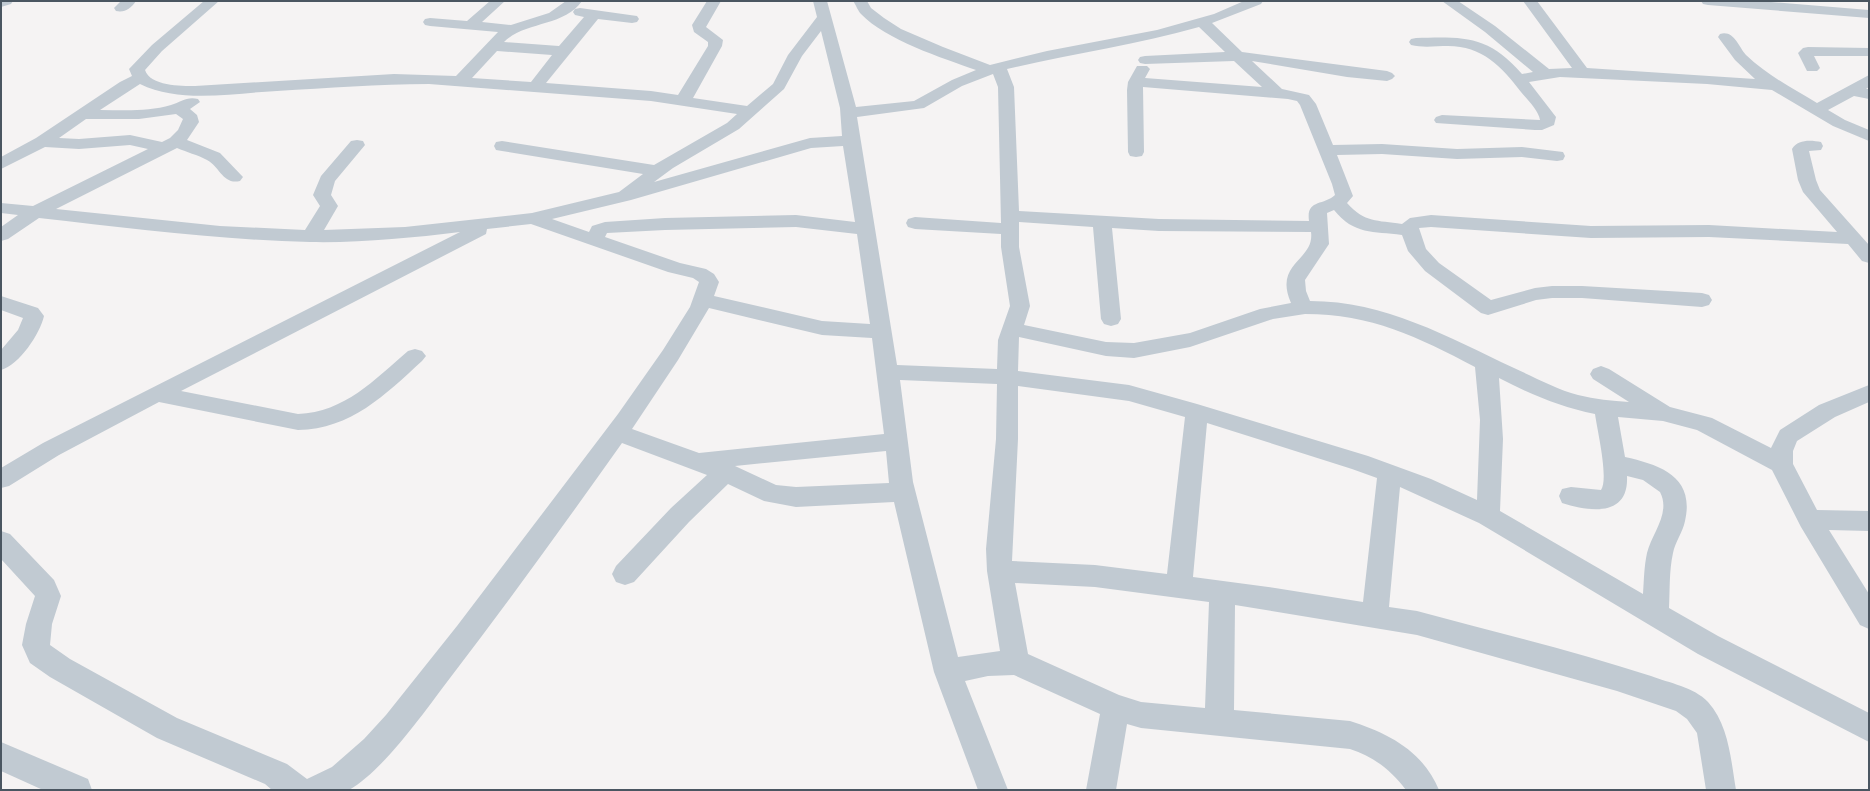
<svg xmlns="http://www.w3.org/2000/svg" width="1870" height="791" font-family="Karla,sans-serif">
<rect width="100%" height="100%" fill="#f5f3f3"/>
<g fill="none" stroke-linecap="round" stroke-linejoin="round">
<g fill="#c1cad2" fill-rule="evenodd">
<path d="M1,1H13L11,4L1,7Z"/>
<path d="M121,1H136C131,8 125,13 116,11L114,8Z"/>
<path d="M204,1H219L162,51L145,70C150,86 181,86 195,86L394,74L456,76L498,32L430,26L425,25L423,22L425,19L430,18L467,21L490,1H505L482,22L511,25L549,13L566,1H582C564,27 525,21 504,42L559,46L584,17L575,15L573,12L575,9L580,8L637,16L639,19L637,22L632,23L598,19L546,83L651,91L678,95L708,46V42L694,32L692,25L707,1H721L706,27L723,40L722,46L693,98L747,106L773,84L788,55L817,17L813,1H827L856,107L914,101L952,80L976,70C942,58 886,40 861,14C858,11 856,5 853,1H867L871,8L884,18L901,29L943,47L990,65L1047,51L1157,30L1214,14L1244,1H1263L1261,4L1212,23L1242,52L1387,71L1392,73L1395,76L1392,79L1387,81L1347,77L1252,61L1282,89L1309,95L1316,104L1333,145L1382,144L1457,149L1522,147L1563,152L1565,156L1563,160L1557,161L1522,157L1457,159L1382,154L1337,155L1353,196L1347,203C1365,223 1377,220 1402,224L1410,218L1431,215L1591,226L1709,225L1837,232L1803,192L1798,180L1792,149C1798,139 1811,140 1821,142L1823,146L1821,150L1809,151L1816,180L1820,190L1869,245V263L1862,261L1848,244L1709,237L1591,238L1431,227L1419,228L1426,249L1439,263L1491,300L1535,288L1552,286H1582L1702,293L1709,295L1712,300L1709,305L1702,307L1582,298H1552L1536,300L1488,315L1481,313L1425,271L1408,251L1402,235C1373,231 1354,235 1334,210L1327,213L1329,244L1305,280L1306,291L1310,301C1385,301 1448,337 1514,368C1534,377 1556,389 1578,395C1595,399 1612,401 1629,402L1593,379L1590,374L1593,369L1601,366L1609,369L1670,407L1712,418L1771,448L1780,430L1819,405L1869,385V402L1835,417L1797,441L1793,451V464L1817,510L1869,511V531L1829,530L1869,594V629L1860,625L1801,527L1772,470L1697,430L1663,421L1618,417L1625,457C1661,465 1695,477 1685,521C1683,532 1675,542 1673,553C1669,571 1670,590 1669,608L1718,636L1869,713V742L1698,654L1479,523L1400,487L1389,607L1417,611C1495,632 1574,651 1651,676C1669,683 1694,687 1708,702C1729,725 1731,761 1736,790H1706L1697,733L1687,719L1676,711L1617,691L1417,635L1235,605L1234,710L1350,721C1388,733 1423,751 1439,790H1406C1391,770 1374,757 1350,749L1141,728L1127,724L1116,790H1086L1100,714L1014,675L988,676L965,681L1008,790H978L934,672L894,502L796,507L764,501L728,484L689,522L634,582L625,585L616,582L612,574L616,566L671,508L707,475L622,443C566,522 509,601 450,678C425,711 384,770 349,790H272L265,784L157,738L50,677L30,663L22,645L26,624L35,596L1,559V531L10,534L54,580L61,596L52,624L50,645L70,659L177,718L287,764L307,779L332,767L364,739L386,715L457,626L618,414L663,350L690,307L699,282L693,278L668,272L531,224L487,229L486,234L181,391L298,414C345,412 374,380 408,351L415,349L422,351L426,356L422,361C385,395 351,429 298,430L159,402L59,455L9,486L1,488V468L43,443L460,232C411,238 360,243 310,242C219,240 129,228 39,218L8,239L1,241V227L18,215L1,213V203L33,206L148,149L130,145L79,149L45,147L1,169V157L36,138L120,82L132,76L129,69L152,45ZM1199,27L1225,52L1145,56L1140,57L1138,60L1140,63L1145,64L1234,61L1262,87L1145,78L1150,69L1147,66H1137L1128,82L1127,90L1128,152L1130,156L1136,157L1142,156L1144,152L1143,87L1288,99L1297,101L1300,105L1332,184L1335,195C1323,206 1306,199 1309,221L1159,219L1019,211L1014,87L1007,69C1070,54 1136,45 1199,27ZM821,31L840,108L842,136L810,138L654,182L673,168L739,129L784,89L802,56ZM497,51L552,55L531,82L472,78ZM993,74L998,87L1001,223L915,217L908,219L906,223L908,227L915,229L1001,234V247L1010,306L998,340L997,369L897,365L857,117L924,108L962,86ZM140,84C181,104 233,93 277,91C328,88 378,84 429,84L651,101L737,114L727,123L654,165L502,141L496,142L494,146L496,150L502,151L643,174L619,192L532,213L405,227L324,230L338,206L331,195L335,181L365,145L363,141L357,140L351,141L321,176L313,195L320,206L305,230L220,226L56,209L177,148C186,152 198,155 207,160C220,167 223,185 240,181L243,177L220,153L187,140L199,122L197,115L190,109L200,102L198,99C187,96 181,102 171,105C148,112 123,110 100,110ZM176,114L183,119L178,130L170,138L162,142L130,135L79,139L59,138L86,119H139ZM843,146L855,222L796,215L665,218L605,222L592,226L589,232L552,219L631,200L811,148ZM1019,222L1093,227L1101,319L1104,324L1111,326L1118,324L1121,319L1112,228L1159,231L1311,232C1315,261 1273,262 1291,303L1260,309L1190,333L1134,343L1106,342L1024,325L1030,306L1019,247ZM796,227L857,234L870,324L822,321L714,296L719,282L714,274L706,269L680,263L605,237L607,233L665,230ZM709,308L822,335L872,338L884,434L699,453L632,429L678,360ZM1305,314C1371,314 1418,337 1475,367L1480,420L1477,500L1431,479L1368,456L1197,404L1129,385L1018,371L1019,337L1106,356L1134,358L1190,347L1273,319ZM1499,378C1530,394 1560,407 1595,414C1597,429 1609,479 1601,490L1571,487L1562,489L1559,496L1562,503C1591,512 1629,517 1627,476L1643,480L1660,492C1671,513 1652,533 1647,553C1644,567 1644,580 1643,594L1500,511L1503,439ZM900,380L997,384L996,439L986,549L987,571L1000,651L958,657L913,482ZM1018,386L1129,401L1185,417L1167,574L1095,565L1012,561L1018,439ZM1207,423L1352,469L1377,478L1363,602L1275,588L1193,577ZM886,451L889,483L796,487L776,485L735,466ZM1015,583L1095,587L1209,602L1205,708L1141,702L1119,695L1028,654Z"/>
<path d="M1442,1H1458L1495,26L1549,69L1572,68L1523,1H1537L1587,68L1755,79L1735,60L1718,37L1720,34C1734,30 1738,46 1746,55C1767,75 1792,88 1817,103L1869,75V87L1866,89H1869V99L1854,96L1828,110L1845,120L1869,130V141L1833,126L1772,90L1707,84L1560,77L1529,82L1556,117L1554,125L1542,130H1535L1436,123L1434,120L1436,117L1442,115L1540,120C1539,111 1527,99 1521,92C1501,66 1482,46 1448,46C1436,46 1423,48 1411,45L1409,42L1411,39L1416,38C1464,37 1488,35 1522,74L1533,72L1485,32Z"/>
<path d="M1701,1H1759L1869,10V18L1708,5L1703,4Z"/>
<path d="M1808,47L1869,48V56H1814L1820,68L1817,71H1807L1798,53L1803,48Z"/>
<path d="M1,296L38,308L44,316C40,334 19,365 1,370V350L18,330L23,318L1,310Z"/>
<path d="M1,742L88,779L92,790H43L1,771Z"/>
</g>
</g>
<rect width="1870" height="791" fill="none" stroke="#4a5661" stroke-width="4"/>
</svg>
